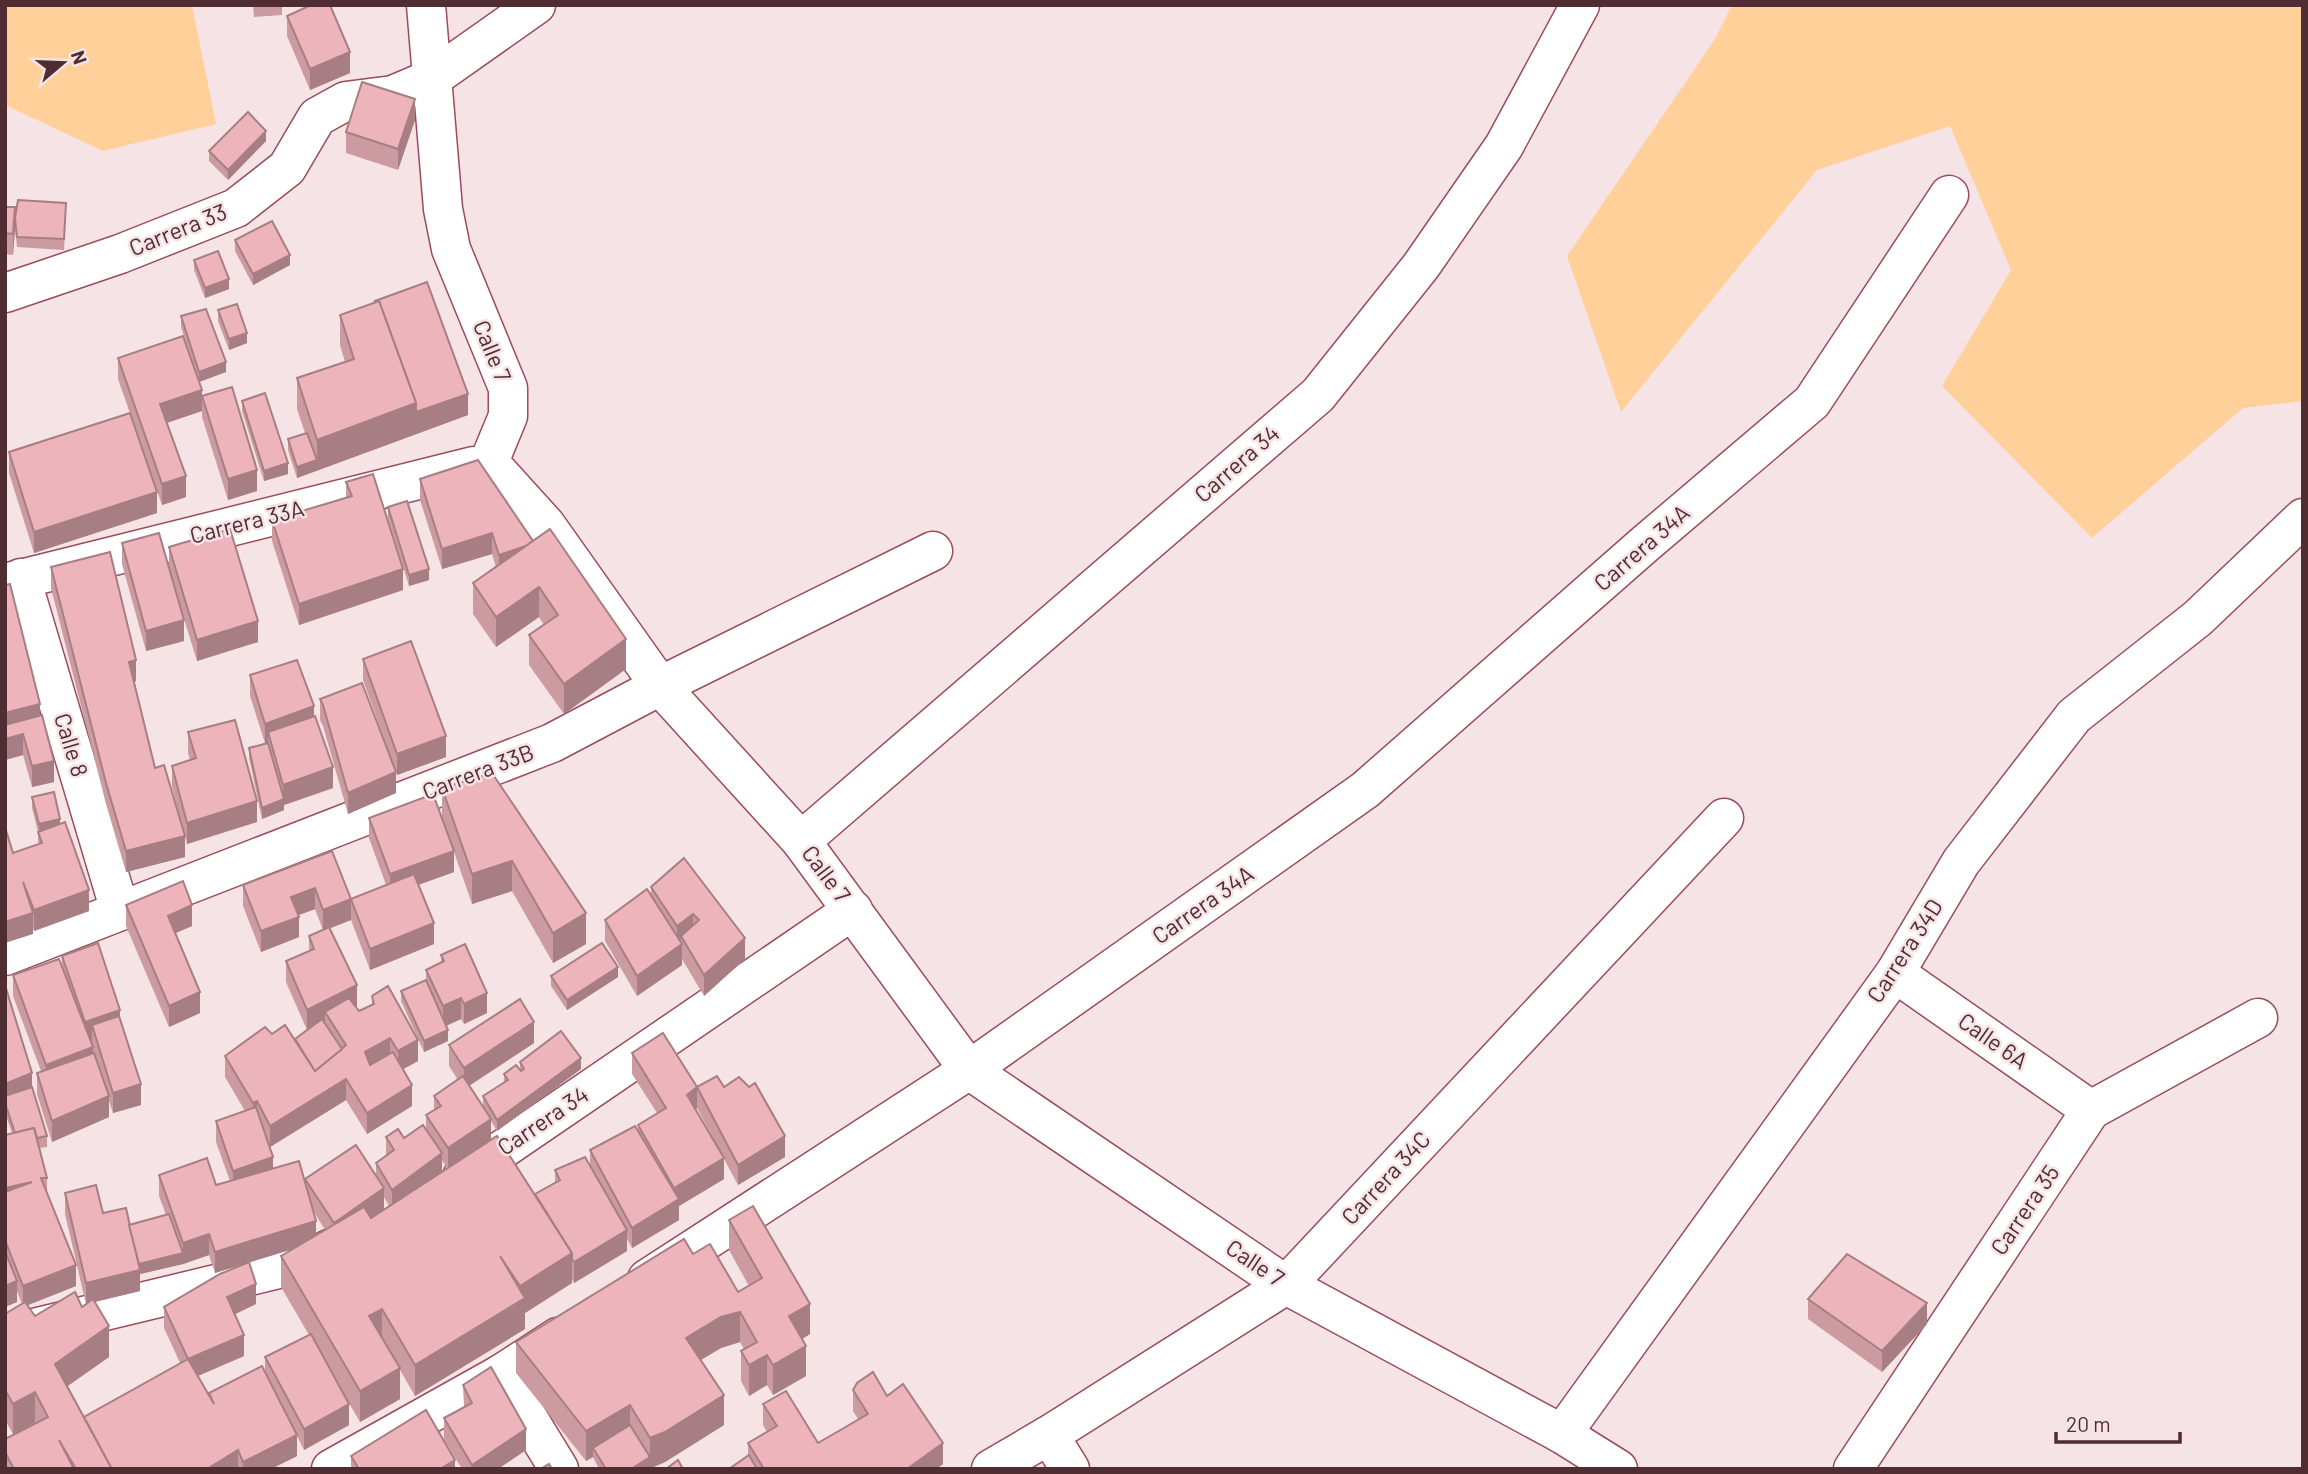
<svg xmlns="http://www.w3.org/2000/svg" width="2308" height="1474" font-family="Barlow,sans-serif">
<rect width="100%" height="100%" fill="#f6e3e5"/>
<g fill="#ffd09a">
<path d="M5,5H192L216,124L103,151L5,105Z"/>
<path d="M1732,5H2303V401L2243,408L2092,538L1942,386L2011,270L1950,126L1817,170L1621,412L1567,256L1715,39Z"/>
</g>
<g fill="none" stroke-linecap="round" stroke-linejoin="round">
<defs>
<g id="minor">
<path d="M426,5L443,209L451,249L508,388V416L489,462L546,525L660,686L801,841L969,1070L1286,1285L1562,1434L1618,1469"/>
<path d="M5,293L120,254L236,208L287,168L317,117L346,101L393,95L431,79L536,5"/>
<path d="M21,578L120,911"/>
<path d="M5,583L474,466"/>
<path d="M801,841L1318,395L1421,266L1504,146L1580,5"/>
<path d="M5,956L552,743L660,686L933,551"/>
<path d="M1895,973L2091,1110"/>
<path d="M462,1177L853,910"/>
<path d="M647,1279L969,1070L1365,790L1645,544L1812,402L1949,195"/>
<path d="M5,1335L303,1263L329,1249"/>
<path d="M501,1374L559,1469"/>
<path d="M1562,1434L1895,973L1961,862L2074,716L2198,618L2303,518"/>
<path d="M1049,1435L1070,1469"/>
<path d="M331,1469L501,1374L558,1337"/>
<path d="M991,1469L1049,1435L1286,1285L1724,818"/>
<path d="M1853,1469L2091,1110L2258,1018"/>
</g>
</defs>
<use href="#minor" stroke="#9b4c5a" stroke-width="41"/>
<use href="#minor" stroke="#fff" stroke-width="38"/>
</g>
<g fill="#cc9ba1" fill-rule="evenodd">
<path d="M253,5H282V15L254,17Z"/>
<path d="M287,16L350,73L310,90L287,36Z"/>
<path d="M415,120L398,170L346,153V132Z"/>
<path d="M266,141L228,180L209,161V151Z"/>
<path d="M5,207L15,218L66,214L64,250L17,247L15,228L13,255L5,254Z"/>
<path d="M235,240L290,265L253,285L235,251Z"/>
<path d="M194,260L229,289L205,298L194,270Z"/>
<path d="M218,310L247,343L229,350L218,321Z"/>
<path d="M340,315L468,415L297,478L288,450V439L305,433L297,409V378L345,362L340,345Z"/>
<path d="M181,316L226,372L199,382L202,411L167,423L186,497L162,505L118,379V358L195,369L181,327Z"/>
<path d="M202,396L257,491L228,500L202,417Z"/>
<path d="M242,401L288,474L264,481L242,411Z"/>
<path d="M9,452L157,513L34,553L9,473Z"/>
<path d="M420,479L533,541L626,669L564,714L529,665V635L544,625L539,617L496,647L473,614V583L496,567L492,554L442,569L420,500Z"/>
<path d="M346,482L403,590L299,625L272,541V520L346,498Z"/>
<path d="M388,507L429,580L409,586L388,518Z"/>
<path d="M122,543L169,568V547L258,642L197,661L169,570L184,641L146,651L122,564Z"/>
<path d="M51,567L136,681L134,682L155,768L185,857L126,872L106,804L51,588Z"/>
<path d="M5,585L40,716L54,782L32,787L23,755L5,760Z"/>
<path d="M363,659L446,757L397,775L363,680Z"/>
<path d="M250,675L314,716L333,788L284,805V810L262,819L249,758V748L265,743L250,696Z"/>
<path d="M320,699L396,793L348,814L323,726L320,720Z"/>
<path d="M188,732L257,822L187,844L172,787V766L190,760L188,753Z"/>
<path d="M492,773L586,944L553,963L512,891L472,904L454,852V872L418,885L434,944L370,970L351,920L330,928L357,1006L355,1007L359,1011L372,1005V996L418,1061L403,1069L412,1106L367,1134L346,1100L270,1147L273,1168L305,1184V1179L376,1175V1163L386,1156V1137L404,1138L426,1130V1115L434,1110V1096L458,1080L449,1066V1045L534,1043L469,1086L483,1106V1096L504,1082V1074L520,1069V1062L581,1069L497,1131L491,1121V1140L535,1195L555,1182V1170L590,1165V1150L638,1131V1125L657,1113L632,1074V1053L697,1087H724L785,1157L738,1185L724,1159V1179L679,1206V1220L632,1248L627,1239V1251L574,1283L572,1279V1283L525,1313V1329L415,1396L400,1370V1399L360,1422L338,1384L349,1425L304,1450L297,1436V1456L271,1469H5V1439L13,1434L5,1420V1314L22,1304L17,1291V1302L5,1307V1135L12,1133L5,1113V985L32,1088L47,1136V1147L40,1148L47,1178V1193L76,1286L28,1305L35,1316L82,1307L86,1304L65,1214V1193L103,1213L129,1225L166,1215L159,1196V1175L216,1185L230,1181L216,1142V1121L245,1111L225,1077V1056L272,1034L295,1039L307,1030L286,982V961L309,951V936L323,930L315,909L298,915L299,937L261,952L243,906V885L332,851L351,899L386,885L369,838V818H442V788ZM697,1108L720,1151L696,1109ZM442,1160L447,1168L442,1172ZM384,1197L389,1206L374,1216L384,1209ZM314,1212L325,1230L316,1235ZM293,1249L281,1256V1287L309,1335L265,1357V1372L209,1395L198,1376L244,1356L235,1314L256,1304L249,1262ZM209,1255L215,1273L249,1262L164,1307V1328L180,1363L84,1417L67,1386L109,1357L95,1302L140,1291V1274L183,1264Z"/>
<path d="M32,797L60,824L89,911L34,931L33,928V934L13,853L38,844V832L32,808Z"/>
<path d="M684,858L745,959L704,996L682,959V965L637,996L605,941V920L651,895V887Z"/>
<path d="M126,905L192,926L176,933L200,1013L169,1027L126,926Z"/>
<path d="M441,955L487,1013L464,1024L461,1019L446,1026L448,1041L424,1052L401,1001V991L426,980V970L441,963Z"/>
<path d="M62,956L120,1020L141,1105L113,1113L109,1101V1117L52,1142L37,1094V1073L41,1071L13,996V975L62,967Z"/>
<path d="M551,976L618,977L567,1010L551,986Z"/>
<path d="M729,1220L810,1334L802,1339L806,1376L773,1395L767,1385L749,1396L741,1381V1351L744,1349L740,1342L721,1348L700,1360L724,1425L665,1462L649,1469H599L593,1457L586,1461L516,1373V1342L693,1254L738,1292L749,1286L729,1250Z"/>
<path d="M1808,1299L1927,1324L1882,1372L1808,1319Z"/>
<path d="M463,1385L526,1450L498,1469H462L444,1439V1418L464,1407Z"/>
<path d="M853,1390L887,1396L943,1464L936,1469H729L748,1456V1443L767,1432L763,1425V1404L818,1443L858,1419L853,1411Z"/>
<path d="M351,1456L455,1469H351Z"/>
</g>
<g fill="#a67e83">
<path d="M350,52V73L310,90V69Z"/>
<path d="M415,99V120L398,170V149Z"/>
<path d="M266,131V141L228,180V170Z"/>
<path d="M15,207V228L13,255V234Z"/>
<path d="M290,255V265L253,285V274Z"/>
<path d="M229,279V289L205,298V288Z"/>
<path d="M247,333V343L229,350V339Z"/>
<path d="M226,362V372L199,382V372Z"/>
<path d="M202,390V411L160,425V404Z"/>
<path d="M468,394V415L297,478V467L317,460V440L416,403Z"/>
<path d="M288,463V474L264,481V471Z"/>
<path d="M257,470V491L228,500V479Z"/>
<path d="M186,476V497L162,505V484Z"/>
<path d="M157,492V513L34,553V532Z"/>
<path d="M492,533V554L442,569V549Z"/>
<path d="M535,543L499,576V555Z"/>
<path d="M403,569V590L299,625V604Z"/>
<path d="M429,569V580L409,586V575Z"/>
<path d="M539,587V617L496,647V617Z"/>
<path d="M184,620V641L146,651V631Z"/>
<path d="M258,621V642L197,661V640Z"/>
<path d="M626,639V669L564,714V684Z"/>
<path d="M136,660V681L129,683V662Z"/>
<path d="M40,704V725L5,734V713Z"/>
<path d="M314,706V727L268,732V744L265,745V724Z"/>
<path d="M23,734V755L5,760V739Z"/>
<path d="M446,736V757L397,775V754Z"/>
<path d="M54,761V782L32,787V766Z"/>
<path d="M333,767V788L284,805V810L262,819V808L283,799V785Z"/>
<path d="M396,772V793L348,814V793Z"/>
<path d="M257,801V822L187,844V823Z"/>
<path d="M60,819V829L39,834V824Z"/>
<path d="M185,836V857L126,872V851Z"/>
<path d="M454,851V872L390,895V874Z"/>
<path d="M512,861V891L472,904V874Z"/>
<path d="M315,888V909L291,918V897Z"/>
<path d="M89,890V911L34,931V910Z"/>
<path d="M351,899V920L323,931V910Z"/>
<path d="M192,905V926L168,936V916Z"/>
<path d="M33,913V934L5,943V922Z"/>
<path d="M586,913V944L553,963V933Z"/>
<path d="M693,914V935L681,936V945L677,947V926Z"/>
<path d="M299,917V937L261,952V931Z"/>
<path d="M434,923V944L370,970V949Z"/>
<path d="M745,938V959L704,996V975Z"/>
<path d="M682,944V965L637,996V976Z"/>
<path d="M618,967V977L567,1010V1000Z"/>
<path d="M357,985V1006L330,1019L325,1012V1022L307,1031V1010Z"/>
<path d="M200,992V1013L169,1027V1006Z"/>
<path d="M487,993V1013L464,1024V1004Z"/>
<path d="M461,998V1019L443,1027V1006Z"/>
<path d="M120,1010V1030L92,1025V1040L85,1043V1022Z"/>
<path d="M534,1022V1043L464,1089V1068Z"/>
<path d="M448,1030V1041L424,1052V1041Z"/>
<path d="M390,1038V1058L365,1073V1052Z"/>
<path d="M418,1040V1061L398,1072V1051Z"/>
<path d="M93,1047V1068L46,1086V1065Z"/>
<path d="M581,1058V1069L497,1131V1120Z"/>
<path d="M32,1073V1094L5,1103V1084Z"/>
<path d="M346,1079V1100L270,1147V1126Z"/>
<path d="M141,1084V1105L113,1113V1093Z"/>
<path d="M412,1085V1106L367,1134V1113Z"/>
<path d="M697,1087V1108L687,1116V1095Z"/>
<path d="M109,1096V1117L52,1142V1121Z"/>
<path d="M257,1101V1122L253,1124V1103Z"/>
<path d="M491,1119V1140L448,1169V1148Z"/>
<path d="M785,1136V1157L738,1185V1165Z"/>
<path d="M442,1153V1174L392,1211V1190Z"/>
<path d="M273,1157V1178L233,1191V1171Z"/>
<path d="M724,1158V1179L679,1206V1220L632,1248V1228L674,1202V1188Z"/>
<path d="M32,1182L5,1209V1188Z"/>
<path d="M384,1188V1209L334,1244V1223Z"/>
<path d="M316,1221V1242L215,1273V1252Z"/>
<path d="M627,1230V1251L574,1283V1262Z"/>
<path d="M209,1234V1255L183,1264L140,1274V1291L86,1304V1283L136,1265L183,1253V1243Z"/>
<path d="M572,1253V1283L525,1313V1329L415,1396V1365L520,1302V1286Z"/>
<path d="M76,1265V1286L23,1307V1286Z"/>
<path d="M17,1281V1302L5,1307V1286Z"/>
<path d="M256,1284V1304L227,1318V1297Z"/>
<path d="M1927,1303V1324L1882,1372V1351Z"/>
<path d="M810,1304V1334L789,1347V1316Z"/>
<path d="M382,1309V1339L369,1316Z"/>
<path d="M740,1312V1342L721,1348L686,1369V1338L721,1317Z"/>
<path d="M109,1326V1357L55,1395V1364Z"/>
<path d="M244,1335V1356L188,1380V1359Z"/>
<path d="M806,1346V1376L773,1395V1365Z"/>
<path d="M767,1355V1385L749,1396V1365Z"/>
<path d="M400,1368V1399L360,1422V1391Z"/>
<path d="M35,1392V1422L13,1435V1404Z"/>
<path d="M724,1395V1425L665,1462L649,1469H631L650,1457V1438Z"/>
<path d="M349,1404V1425L304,1450V1429Z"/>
<path d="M630,1405V1435L593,1448V1457L586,1461V1431Z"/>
<path d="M526,1429V1450L498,1469H472V1465Z"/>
<path d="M297,1435V1456L271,1469H243V1462Z"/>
<path d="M943,1443V1464L936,1469H907Z"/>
<path d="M238,1450V1469H207Z"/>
<path d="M455,1460V1469H440Z"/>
</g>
<g fill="#edb4bb" stroke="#a67e83" stroke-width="2">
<path d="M311,5H330L350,52L310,69L287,16Z"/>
<path d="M362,82L415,99L398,149L346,132Z"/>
<path d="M248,112L266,131L228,170L209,151Z"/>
<path d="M18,200L66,203L64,239L17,237L15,218Z"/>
<path d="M5,207H15L13,234L5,233Z"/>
<path d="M272,221L290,255L253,274L235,240Z"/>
<path d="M218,251L229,279L205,288L194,260Z"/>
<path d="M427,282L468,394L416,412V403L379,301L376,302L375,301Z"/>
<path d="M379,301L416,403L317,440L297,378L354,359L340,315Z"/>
<path d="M237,304L247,333L229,339L218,310Z"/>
<path d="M206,309L226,362L199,372L181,316Z"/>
<path d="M183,336L202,390L160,404L186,476L162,484L118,358Z"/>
<path d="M232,387L257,470L228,479L202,396Z"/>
<path d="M265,393L288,463L264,471L242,401Z"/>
<path d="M130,413L157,492L34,532L9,452Z"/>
<path d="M307,433L317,460L297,467L288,439Z"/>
<path d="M478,460L533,541L526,546L499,555L492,533L442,549L420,479Z"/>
<path d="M373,474L403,569L299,604L272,520L352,496L346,482Z"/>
<path d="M407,501L429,569L409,575L388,507Z"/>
<path d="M230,529L258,621L197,640L169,547Z"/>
<path d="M550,529L626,639L564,684L529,635L558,615L539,587L496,617L473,583Z"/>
<path d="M159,533L184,620L146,631L122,543Z"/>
<path d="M110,552L136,660L129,662L155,768L164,765L185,836L126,851L106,783L51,567Z"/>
<path d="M10,584L40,704L5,713V585Z"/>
<path d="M411,641L446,736L397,754L363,659Z"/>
<path d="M297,660L314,706L265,724L250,675Z"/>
<path d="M362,683L396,772L348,793L323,705L320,699Z"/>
<path d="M42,715L54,761L32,766L23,734L5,739V725Z"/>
<path d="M315,716L333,767L283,785L268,732Z"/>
<path d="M235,720L257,801L187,823L172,766L196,758L188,732Z"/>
<path d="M268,743L284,799L262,808L249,748Z"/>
<path d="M492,773L586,913L553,933L512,861L472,874L442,788Z"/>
<path d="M54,792L60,819L39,824L32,797Z"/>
<path d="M433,794L454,851L390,874L369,818Z"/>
<path d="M65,822L89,890L34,910L23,882L33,913L5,922V827L13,853L42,843L38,832Z"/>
<path d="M332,851L351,899L414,874L434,923L370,949L351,899L323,910L315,888L291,897L299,917L261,931L243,885Z"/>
<path d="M684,858L745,938L704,975L681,936L699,920L693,914L677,926L651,887Z"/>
<path d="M183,881L192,905L168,916L200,992L169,1006L126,905Z"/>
<path d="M647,889L682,944L637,976L605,920Z"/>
<path d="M329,927L357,985L307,1010L286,961L314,949L309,936Z"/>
<path d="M98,943L120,1010L85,1022L62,956Z"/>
<path d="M602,943L618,967L567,1000L551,976Z"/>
<path d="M465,944L487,993L464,1004L461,998L443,1006L426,970L444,961L441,955Z"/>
<path d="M59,959L93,1047L46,1065L13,975Z"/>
<path d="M426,980L448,1030L424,1041L401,991Z"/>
<path d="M5,985L32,1073L5,1084Z"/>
<path d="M388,986L418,1040L398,1051L390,1038L365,1052L370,1065L393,1052L412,1085L367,1113L346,1079L270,1126L257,1101L253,1103L225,1056L265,1027L272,1034L285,1025L315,1071L346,1045L325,1012L349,998L359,1011L374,1004L372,996Z"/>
<path d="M520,999L534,1022L464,1068L449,1045Z"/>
<path d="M119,1016L141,1084L113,1093L92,1025Z"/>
<path d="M322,1019L342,1049L315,1071L295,1039Z"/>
<path d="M561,1031L581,1058L497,1120L483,1096L508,1080L504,1074L516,1065L521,1071L524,1069L520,1062Z"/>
<path d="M663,1033L697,1087L717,1076L724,1087L739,1077L749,1087L755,1083L785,1136L738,1165L697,1087L687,1095L724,1158L674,1188L638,1125L666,1108L632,1053Z"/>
<path d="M94,1053L109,1096L52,1121L37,1073Z"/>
<path d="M463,1076L491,1119L448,1148L426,1115L441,1106L434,1096Z"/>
<path d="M32,1087L47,1136L37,1138L34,1128L15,1133L5,1103V1096Z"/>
<path d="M256,1107L273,1157L233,1171L216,1121Z"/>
<path d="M423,1125L442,1153L392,1190L376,1163L394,1150L386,1137L398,1129L404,1138Z"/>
<path d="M635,1126L679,1199L632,1228L590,1150Z"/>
<path d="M34,1128L47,1178H41L76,1265L23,1286L5,1240V1192L32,1182L5,1188V1135Z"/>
<path d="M497,1136L572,1253L520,1286L500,1256L525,1298L415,1365L382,1309L369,1316L400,1368L360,1391L281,1256L364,1207L371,1218Z"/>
<path d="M356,1145L384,1188L334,1223L305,1179Z"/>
<path d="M585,1157L627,1230L574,1262L572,1259V1253L535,1194L560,1180L555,1170Z"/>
<path d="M207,1158L216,1185L299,1161L316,1221L215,1252L209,1234L183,1243L159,1175Z"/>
<path d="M96,1185L103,1213L126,1208L140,1270L86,1283L65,1193Z"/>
<path d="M753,1206L810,1304L789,1316L806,1346L773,1365L767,1355L749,1365L741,1351L757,1342L740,1312L721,1317L686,1338L724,1395L665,1432L650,1438L630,1405L586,1431L516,1342L684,1239L693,1254L710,1244L738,1292L762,1278L729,1220Z"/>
<path d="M169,1214L183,1253L139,1264L129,1225Z"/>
<path d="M5,1251L17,1281L5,1286Z"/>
<path d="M1847,1254L1927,1303L1882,1351L1808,1299Z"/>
<path d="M249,1262L256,1284L227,1297L244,1335L188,1359L164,1307L220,1274Z"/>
<path d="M75,1292L82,1307L93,1299L109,1326L55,1364L112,1469H76L59,1440L74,1469H14L5,1452V1439L48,1417L35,1392L13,1404L5,1390V1314L25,1302L35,1316Z"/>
<path d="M311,1334L349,1404L304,1429L265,1357Z"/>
<path d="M188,1359L214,1404L209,1393L262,1366L297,1435L243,1462L238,1450L207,1469H112L84,1417Z"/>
<path d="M491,1367L526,1429L472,1465L444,1418L472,1403L463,1385Z"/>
<path d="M873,1372L887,1396L903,1384L943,1443L907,1469H764L748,1443L777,1426L763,1404L786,1391L818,1443L868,1414L853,1390L857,1383Z"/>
<path d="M426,1410L455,1460L440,1469H359L351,1456Z"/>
<path d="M630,1425L650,1457L631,1469H606L593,1448Z"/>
<path d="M749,1455L757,1469H729Z"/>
<path d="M678,1460L683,1469H666Z"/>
<path d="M549,1464L552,1469H541Z"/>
</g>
<g text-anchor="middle" stroke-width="5" stroke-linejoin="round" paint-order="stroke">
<g font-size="23" fill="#502d32" stroke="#f6e3e5">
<text transform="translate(178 230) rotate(-22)" y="8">Carrera 33</text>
<text transform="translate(492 351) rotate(68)" y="8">Calle 7</text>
<text transform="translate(1237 464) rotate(-41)" y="8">Carrera 34</text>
<text transform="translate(247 522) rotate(-14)" y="8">Carrera 33A</text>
<text transform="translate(1642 548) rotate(-41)" y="8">Carrera 34A</text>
<text transform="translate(71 745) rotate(73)" y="8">Calle 8</text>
<text transform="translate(478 772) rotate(-21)" y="8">Carrera 33B</text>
<text transform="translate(826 874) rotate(53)" y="8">Calle 7</text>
<text transform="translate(1203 905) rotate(-35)" y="8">Carrera 34A</text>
<text transform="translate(1905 951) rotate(-57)" y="8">Carrera 34D</text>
<text transform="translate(1993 1041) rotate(35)" y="8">Calle 6A</text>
<text transform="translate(543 1121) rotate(-34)" y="8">Carrera 34</text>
<text transform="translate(1386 1178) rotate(-47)" y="8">Carrera 34C</text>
<text transform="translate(2025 1210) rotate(-56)" y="8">Carrera 35</text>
<text transform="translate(1255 1263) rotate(34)" y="8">Calle 7</text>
</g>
</g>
<rect width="2308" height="1474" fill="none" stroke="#502d32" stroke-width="14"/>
<g transform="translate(63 63) rotate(71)" stroke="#f6e3e5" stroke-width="5" paint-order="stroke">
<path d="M0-5L12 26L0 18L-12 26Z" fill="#502d32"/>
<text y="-10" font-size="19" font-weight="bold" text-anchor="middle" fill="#502d32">N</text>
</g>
<path d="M2056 1432v10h124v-10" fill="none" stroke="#502d32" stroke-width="3.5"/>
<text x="2066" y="1432" font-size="21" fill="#502d32" stroke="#f6e3e5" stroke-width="5" paint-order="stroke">20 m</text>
</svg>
